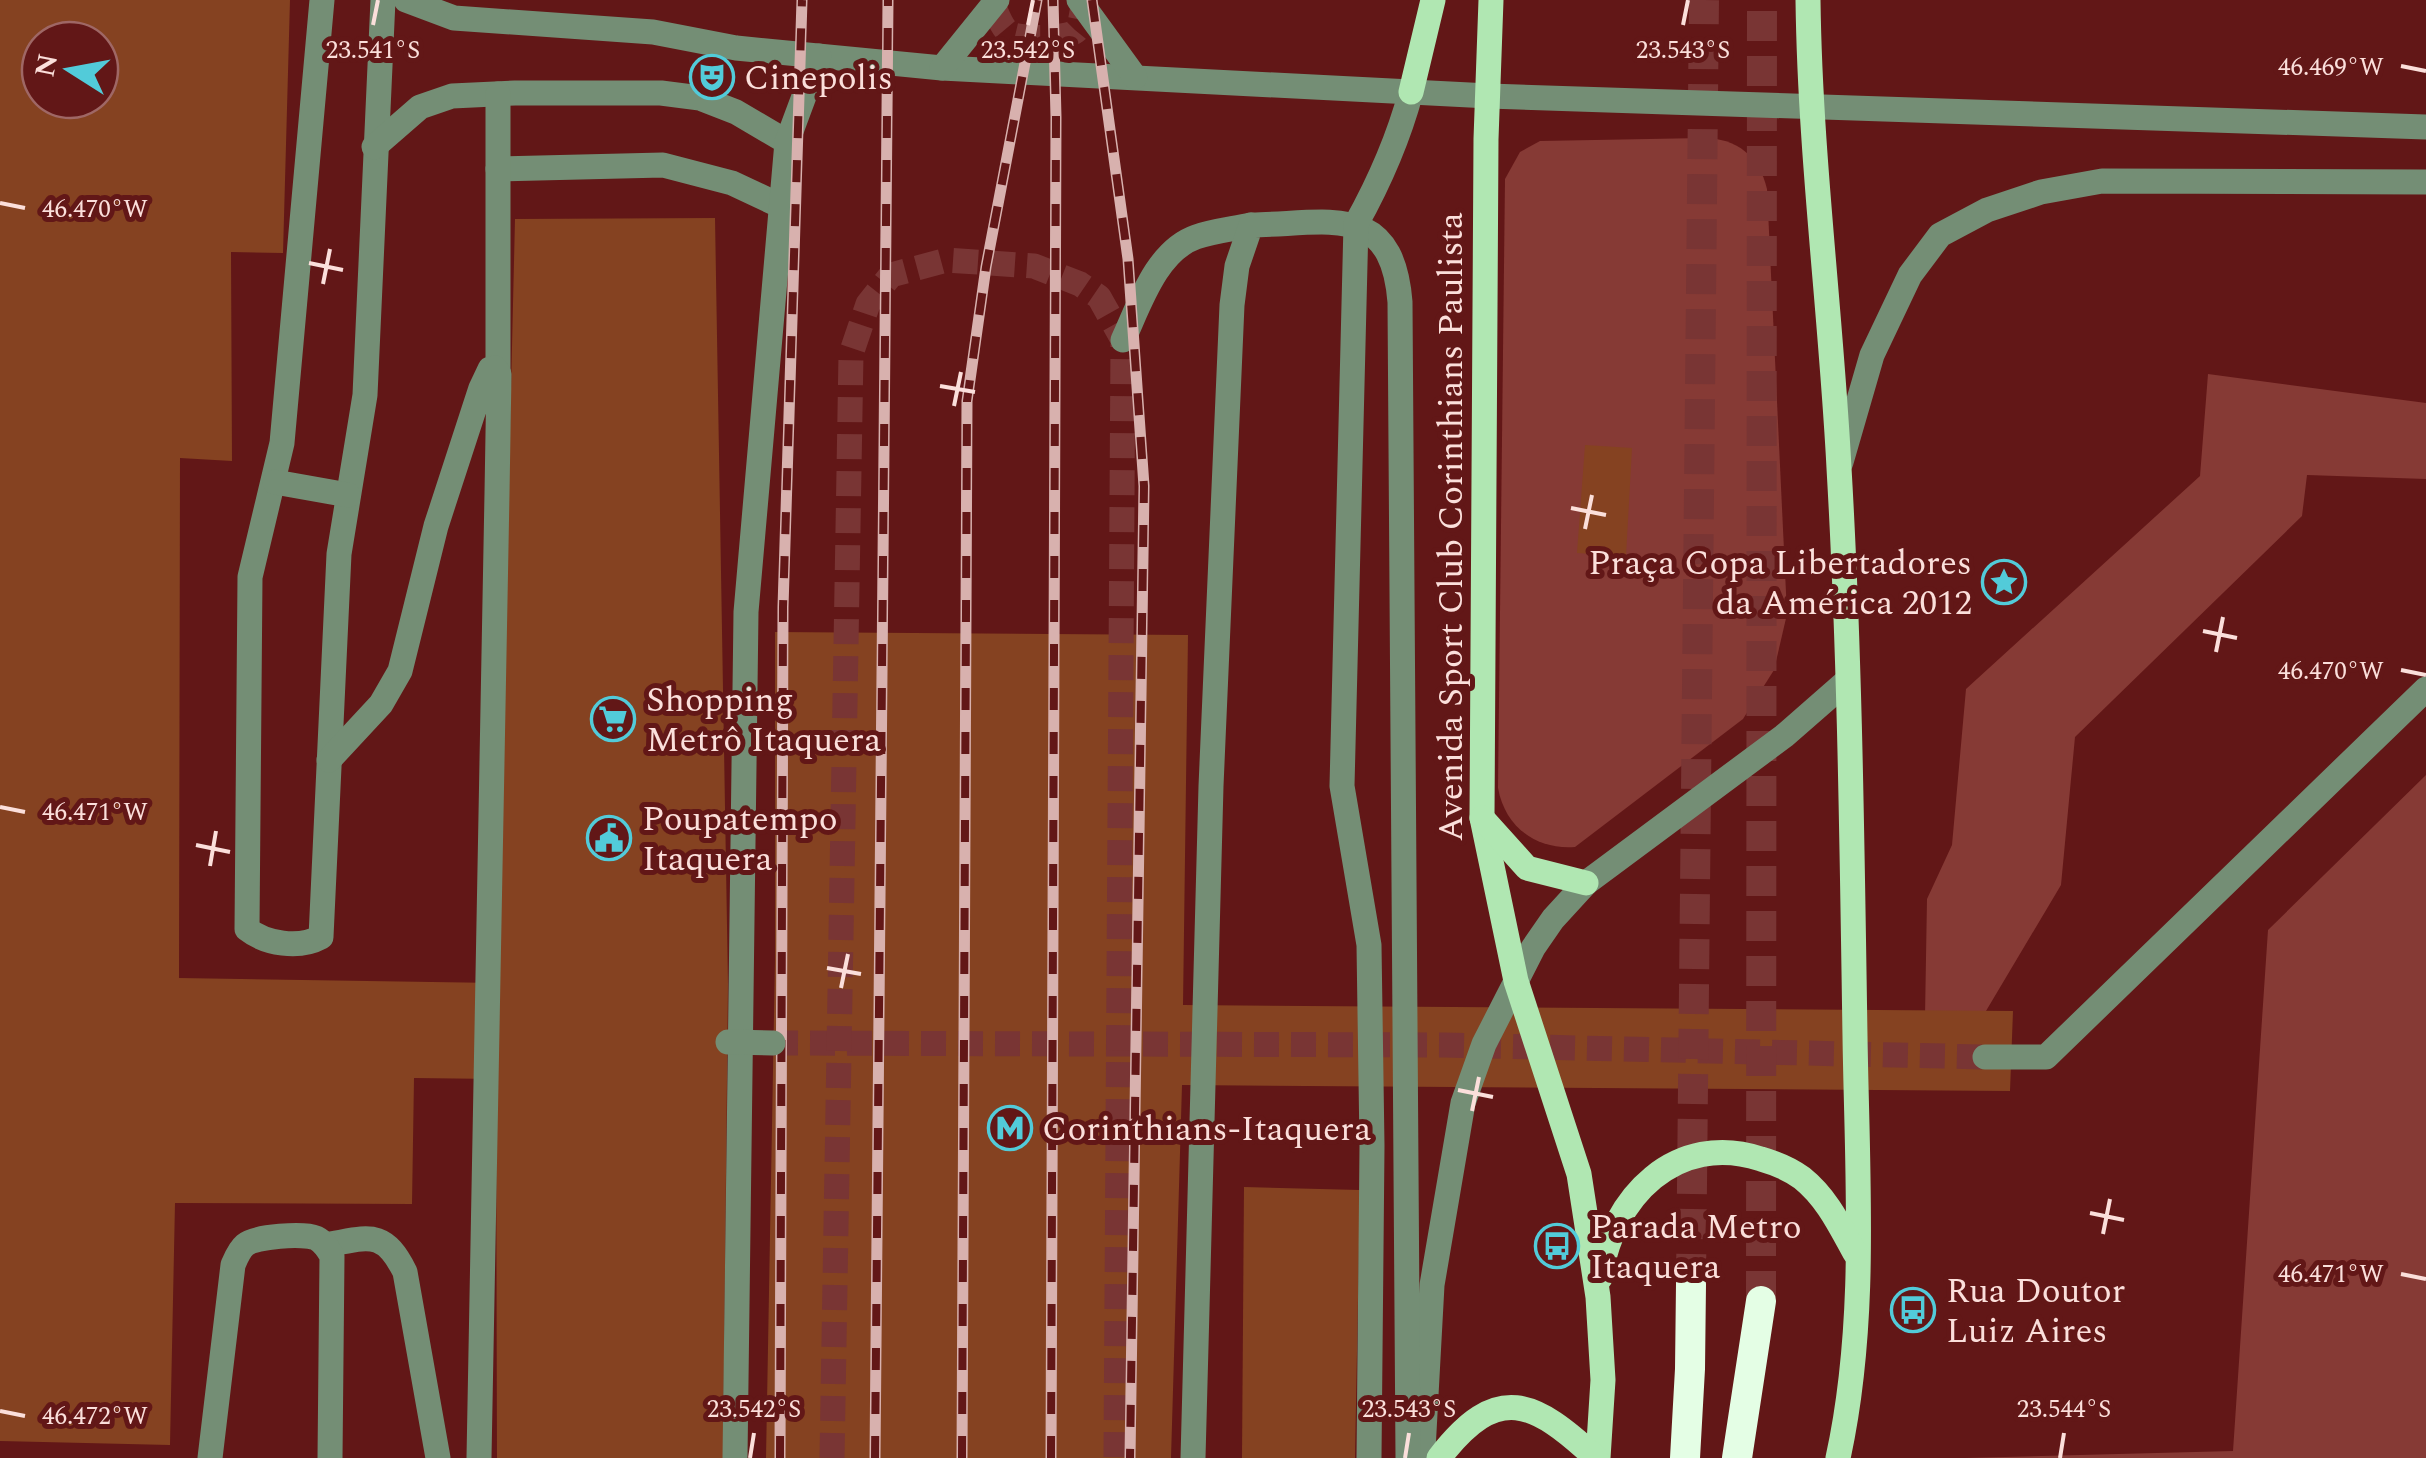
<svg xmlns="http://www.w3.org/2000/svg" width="2426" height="1458" font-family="Spectral,serif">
<rect width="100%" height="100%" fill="#621717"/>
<g fill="#863a35">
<path d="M1703,138C1737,138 1759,156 1767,189L1787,614L1774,670L1743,719L1575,847C1536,850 1505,827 1498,788L1505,179L1520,152L1540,141Z"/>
<path d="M2208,374L2426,403V479L2307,475L2302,516L2075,737L2061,885L1983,1016H1925L1927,899L1952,845L1966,689L2200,476Z"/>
<path d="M2426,775V1458H1965L2233,1451L2268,930Z"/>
</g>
<g fill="#854221" fill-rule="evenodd">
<path d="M0,0H290L283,253L231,252L232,461L180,458L179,978L497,983L515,219L715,218L728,984L723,1458H497L496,1079L414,1078L412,1204L175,1203L170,1445L0,1441ZM40,40H100V100H40Z"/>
<path d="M1585,445L1632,448L1626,556L1577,553Z"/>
<path d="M775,632L1188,635L1183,1005L2013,1011L2010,1091L1182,1085L1171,1458H766L775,959Z"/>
<path d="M1244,1187L1360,1190L1355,1458H1242Z"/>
</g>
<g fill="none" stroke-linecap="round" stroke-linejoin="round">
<g stroke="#793534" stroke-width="25" stroke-dasharray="25 12" stroke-linecap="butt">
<path d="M994,7C998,16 1002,29 1011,34C1022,39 1068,39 1076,31C1081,25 1081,15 1083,7"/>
<path d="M773,1043L1444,1045L1985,1057"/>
<path d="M832,1458L851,354L868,304L891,275L947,260L1034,266L1080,284L1099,297L1123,340L1116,1458"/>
</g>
<g stroke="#793534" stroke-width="30" stroke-dasharray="30 15" stroke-linecap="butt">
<path d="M1691,1284L1704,0"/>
<path d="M1761,1301L1762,0"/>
</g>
<g stroke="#748e75" stroke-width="25">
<path d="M322,0L282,443L250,577L247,929C266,944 299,949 321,937L339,554L365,395L383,0"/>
<path d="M406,0L454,18L653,32L736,48L942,68L1489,96L2426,127"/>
<path d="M1079,0L1135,77"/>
<path d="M942,68L997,0"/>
<path d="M374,147L420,107L452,96L515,93H661L700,98L736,112L787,142"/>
<path d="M498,169L663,165L732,183L781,206"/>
<path d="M1123,340C1139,306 1156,251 1196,237C1213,231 1233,229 1251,225"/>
<path d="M498,370V94"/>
<path d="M1841,462L1872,355L1910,275L1940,235L1987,210L2041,192L2102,181L2426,182"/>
<path d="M275,482L348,495"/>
<path d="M329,760L381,704L400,671L436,526L481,388L490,369L495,368L499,374L497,493L479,1458"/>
<path d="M1985,1057H2046L2426,689"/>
<path d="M325,1245C368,1238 383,1228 405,1272L438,1458"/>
<path d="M1423,1450L1432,1285L1463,1103L1484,1044L1533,948L1553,919L1586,883L1784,736L1847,681"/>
<path d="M210,1458L233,1265C236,1258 239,1250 245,1245C255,1236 304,1233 316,1238C324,1242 328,1249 332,1256L330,1458"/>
<path d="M735,1458L746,612L787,142L819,56"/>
<path d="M1193,1458L1211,786L1232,305L1237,266L1251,225C1329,224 1392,201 1400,302L1408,1458"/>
<path d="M1369,1458L1372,1146L1369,945L1342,786L1356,224C1380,181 1398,140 1411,92"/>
</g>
<g stroke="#b0e7b2" stroke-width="25">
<path d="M1491,0L1486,139L1482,818L1516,981L1579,1174L1598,1297L1603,1380L1598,1458"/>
<path d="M1808,0C1810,157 1831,312 1839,468C1850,657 1852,846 1855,1036C1857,1175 1868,1321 1838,1458"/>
<path d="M1411,92L1433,0"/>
<path d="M1482,818L1527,868L1586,883"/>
<path d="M1600,1278C1611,1197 1677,1131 1761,1159C1775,1163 1790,1169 1802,1178C1827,1198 1840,1226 1855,1253"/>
<path d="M1439,1458C1498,1381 1534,1401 1596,1458"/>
</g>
<g stroke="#e4fee5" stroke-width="30">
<path d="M1685,1458L1690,1369L1691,1284"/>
<path d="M1737,1458L1761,1301"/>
</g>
<defs>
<g id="rail">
<path d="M1092,0L1128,259L1144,486L1130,1458"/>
<path d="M780,1458L783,607L802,0"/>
<path d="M875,1458L888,0"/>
<path d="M962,1458L967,401L986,267L1037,0"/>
<path d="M1051,1458L1056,117L1053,0"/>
</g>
</defs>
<use href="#rail" stroke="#d8b1ae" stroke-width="11"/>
<use href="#rail" stroke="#621717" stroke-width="8" stroke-dasharray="22" stroke-linecap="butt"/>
<path stroke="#748e75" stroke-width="25" d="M728,1042L773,1043"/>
</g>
<path fill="none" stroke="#fbdfdb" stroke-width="4" d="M373,25L378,0M1028,25L1033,0M1683,25L1688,0M2401,66L2426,71M0,203L25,208M309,263L343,270M323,284L330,249M940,386L975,392M954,406L961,372M1571,508L1606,515M1585,529L1592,495M2203,631L2237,638M2216,652L2223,617M2401,670L2426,675M0,807L25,812M196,845L230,852M210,866L216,831M827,968L861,974M841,988L848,954M1458,1090L1493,1097M1472,1111L1479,1077M2090,1213L2124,1220M2103,1234L2110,1199M2401,1274L2426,1279M0,1411L25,1416M750,1458L754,1433M1405,1458L1409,1433M2060,1458L2064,1433"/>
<defs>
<symbol id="theatre-ring" viewBox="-11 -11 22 22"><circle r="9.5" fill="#621717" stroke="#52cbd9" stroke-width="1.5"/><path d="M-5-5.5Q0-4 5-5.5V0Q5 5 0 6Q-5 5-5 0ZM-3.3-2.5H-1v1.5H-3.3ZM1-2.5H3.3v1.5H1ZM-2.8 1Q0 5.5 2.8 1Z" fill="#52cbd9"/></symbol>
<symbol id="sight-ring" viewBox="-11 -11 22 22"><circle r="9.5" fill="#621717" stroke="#52cbd9" stroke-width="1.5"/><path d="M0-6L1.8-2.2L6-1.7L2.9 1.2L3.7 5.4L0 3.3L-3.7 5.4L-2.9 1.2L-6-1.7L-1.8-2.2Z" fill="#52cbd9"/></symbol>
<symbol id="supermarket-ring" viewBox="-11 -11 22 22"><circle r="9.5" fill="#621717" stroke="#52cbd9" stroke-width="1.5"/><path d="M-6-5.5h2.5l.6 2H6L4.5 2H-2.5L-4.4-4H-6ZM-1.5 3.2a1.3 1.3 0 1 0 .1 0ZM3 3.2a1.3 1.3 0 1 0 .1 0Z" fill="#52cbd9"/></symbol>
<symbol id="civic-ring" viewBox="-11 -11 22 22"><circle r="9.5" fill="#621717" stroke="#52cbd9" stroke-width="1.5"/><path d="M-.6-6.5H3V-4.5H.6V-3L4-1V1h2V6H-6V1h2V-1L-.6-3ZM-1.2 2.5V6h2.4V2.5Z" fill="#52cbd9"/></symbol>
<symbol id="metro-ring" viewBox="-11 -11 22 22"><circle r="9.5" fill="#621717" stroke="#52cbd9" stroke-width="1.5"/><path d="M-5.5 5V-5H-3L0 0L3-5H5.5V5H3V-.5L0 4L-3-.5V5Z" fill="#52cbd9"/></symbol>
<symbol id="bus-ring" viewBox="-11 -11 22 22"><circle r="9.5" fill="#621717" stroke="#52cbd9" stroke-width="1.5"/><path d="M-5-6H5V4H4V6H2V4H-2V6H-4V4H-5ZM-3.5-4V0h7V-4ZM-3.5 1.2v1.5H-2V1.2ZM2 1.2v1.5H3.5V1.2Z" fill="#52cbd9"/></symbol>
</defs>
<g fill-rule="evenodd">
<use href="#theatre-ring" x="687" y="52" width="50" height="50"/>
<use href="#sight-ring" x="1979" y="557" width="50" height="50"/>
<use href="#supermarket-ring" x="588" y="694" width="50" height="50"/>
<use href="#civic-ring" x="584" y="813" width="50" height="50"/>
<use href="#metro-ring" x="985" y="1103" width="50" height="50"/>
<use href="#bus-ring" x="1532" y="1221" width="50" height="50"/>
<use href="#bus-ring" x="1888" y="1285" width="50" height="50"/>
</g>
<g text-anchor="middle" stroke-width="10" stroke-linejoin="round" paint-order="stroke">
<g font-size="35" fill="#fbdfdb" stroke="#621717" text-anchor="start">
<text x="744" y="89">Cinepolis</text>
<text x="1972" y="574" text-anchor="end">Praça Copa Libertadores<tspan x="1972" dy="40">da América 2012</tspan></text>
<text x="646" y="711">Shopping<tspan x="646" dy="40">Metrô Itaquera</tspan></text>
<text x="642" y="830">Poupatempo<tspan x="642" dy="40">Itaquera</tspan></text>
<text x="1042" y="1140">Corinthians-Itaquera</text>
<text x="1590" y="1238">Parada Metro<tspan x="1590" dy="40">Itaquera</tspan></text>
<text x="1946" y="1302">Rua Doutor<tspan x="1946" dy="40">Luiz Aires</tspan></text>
</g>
<g font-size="35" fill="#fbdfdb" stroke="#621717">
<text transform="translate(1450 527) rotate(-90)" y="12">Avenida Sport Club Corinthians Paulista</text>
</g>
</g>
<g font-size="25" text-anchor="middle" fill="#fbdfdb" stroke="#621717" stroke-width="10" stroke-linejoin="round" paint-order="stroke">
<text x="373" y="58">23.541°S</text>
<text x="1028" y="58">23.542°S</text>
<text x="1683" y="58">23.543°S</text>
<text x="2331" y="75">46.469°W</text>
<text x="95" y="217">46.470°W</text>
<text x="2331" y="679">46.470°W</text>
<text x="95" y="820">46.471°W</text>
<text x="2331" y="1282">46.471°W</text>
<text x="754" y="1417">23.542°S</text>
<text x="1409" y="1417">23.543°S</text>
<text x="2064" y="1417">23.544°S</text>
<text x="95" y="1424">46.472°W</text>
</g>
<g transform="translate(70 70) rotate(281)"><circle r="48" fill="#621717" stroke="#9f6765" stroke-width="2.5"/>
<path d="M0-8L18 38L0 25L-18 38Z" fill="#52cbd9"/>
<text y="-15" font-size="28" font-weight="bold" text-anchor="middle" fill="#fbdfdb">N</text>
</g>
</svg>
